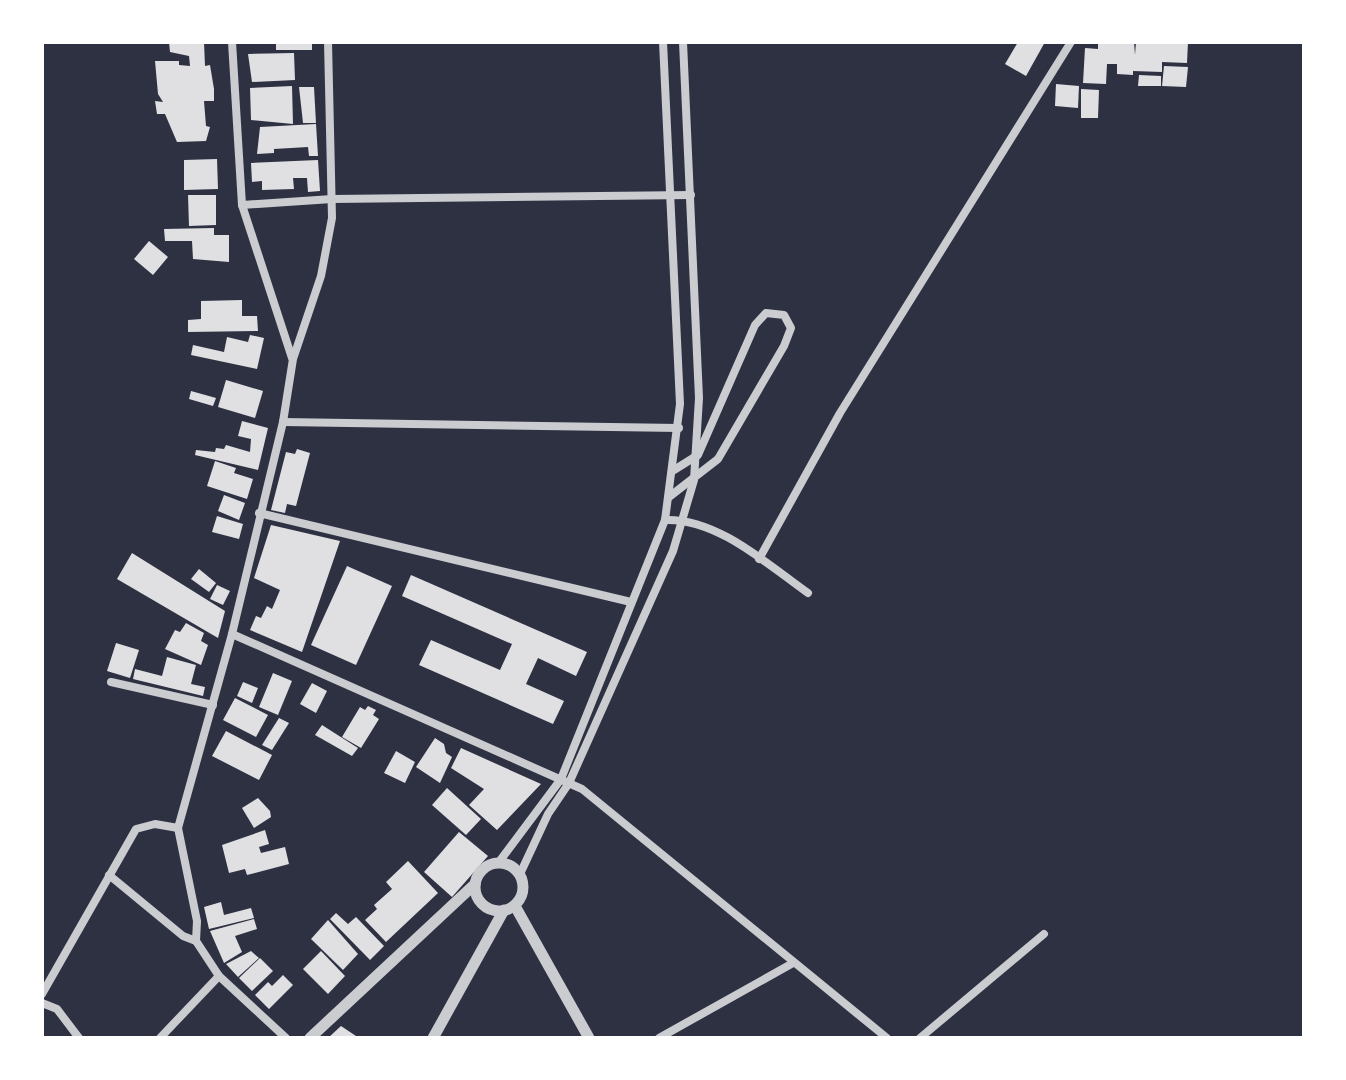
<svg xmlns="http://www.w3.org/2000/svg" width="1346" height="1080" font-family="Barlow,sans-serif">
<rect width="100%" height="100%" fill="#2d3142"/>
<g fill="#e0e0e3">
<path d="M169,42H204L205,66L210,65L214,89V101H204L206,126L210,127L206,141L177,142L165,114H157L155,101L163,102L158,94L155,61H179V65L190,66L189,56L170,52Z"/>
<rect x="276" y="42" width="36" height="8"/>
<path d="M1018,42H1045L1026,76L1005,64Z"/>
<path d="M1098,42H1134L1135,55L1136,42H1188L1187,63L1162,62V72L1133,71V75L1117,74V64H1107L1106,84L1083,83L1085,48L1098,49Z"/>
<path d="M294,53L295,80L252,82L248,54Z"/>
<path d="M1164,66L1188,67L1186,87L1162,86Z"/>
<path d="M1139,75L1161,76V86H1138Z"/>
<path d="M1056,84L1079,86L1078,108L1055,106Z"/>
<path d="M292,86L293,124L251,120L250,88Z"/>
<path d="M299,87H314L316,123H303Z"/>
<path d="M1081,89L1099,90L1098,118H1081Z"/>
<path d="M316,124L318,156H309L308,147L274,149V153L257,154L260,127Z"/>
<path d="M217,159L218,189L184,190V160Z"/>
<path d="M318,160L320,191L308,192L307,178H293L294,189L262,190V181L252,182L251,163Z"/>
<path d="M188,195H216V225L189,226Z"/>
<path d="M214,228V235H229V262L193,259L192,241H165L164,229Z"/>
<path d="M149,241L168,257L153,275L134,259Z"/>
<path d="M242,300V316H257L258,331L188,332V320L201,319V301Z"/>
<path d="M250,335L264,338L257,369L191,355L193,345L224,352L227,337L248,342Z"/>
<path d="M226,380L263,391L255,418L218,407Z"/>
<path d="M191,391L216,398L213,406L189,399Z"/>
<path d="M242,421L268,428L258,470L195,455L196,450L215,452L216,448L224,449L226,445L250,452L251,439L238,436Z"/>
<path d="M297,449L310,453L296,506L287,504L285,513L271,510L286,452L295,454Z"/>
<path d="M215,461L236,468L234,473L253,479L247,499L207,486Z"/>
<path d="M224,495L245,503L239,520L218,511Z"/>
<path d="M217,516L243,524L239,539L212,532Z"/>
<path d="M271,525L340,541L302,652L250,630L256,616L261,618L267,606L272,609L280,590L254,578Z"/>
<path d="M132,553L225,611L218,638L117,579Z"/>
<path d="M347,566L392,586L356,665L311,645Z"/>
<path d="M199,569L216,583L209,592L191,579Z"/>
<path d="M411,575L587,652L576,676L538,658L526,684L564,701L553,724L419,665L431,640L500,670L512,644L402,596Z"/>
<path d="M217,585L230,591L223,605L210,599Z"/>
<path d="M186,623L204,633L201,641L208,645L201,665L165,649L175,630L180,632Z"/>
<path d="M116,643L139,650L130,678L107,671Z"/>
<path d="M167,657L196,665L191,684L205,687L203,696L133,679L135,669L162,676Z"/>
<path d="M273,673L292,681L278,715L259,707Z"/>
<path d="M243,682L258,688L252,703L237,696Z"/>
<path d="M312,683L327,691L316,713L300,704Z"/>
<path d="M235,698L268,715L256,737L223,720Z"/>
<path d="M368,706L376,710L373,715L379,719L361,748L342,737L360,707L365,710Z"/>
<path d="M279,718L289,723L272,750L262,745Z"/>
<path d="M322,725L358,748L352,756L315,735Z"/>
<path d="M226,731L272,755L259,780L212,756Z"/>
<path d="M435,738L444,744L446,753L452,757L440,783L416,767Z"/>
<path d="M461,748L541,784L497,830L469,805L484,789L451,768Z"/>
<path d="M396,751L415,762L405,783L384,773Z"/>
<path d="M447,788L481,819L466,835L432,805Z"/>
<path d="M258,798L270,811L271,817L254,828L242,808Z"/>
<path d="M265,830L269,844L259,847L261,853L285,847L289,864L247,875L245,869L229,873L222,845Z"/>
<path d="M459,832L488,856L452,897L424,872Z"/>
<path d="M408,861L438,893L386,942L365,920L377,909L374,905L392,889L386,882Z"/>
<path d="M221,902L224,915L251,908L254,918L209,929L204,907Z"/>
<path d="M336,913L348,924L356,917L384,946L370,960L330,919Z"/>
<path d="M254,919L257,929L235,936L242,952L224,963L210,931Z"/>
<path d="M328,920L358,954L343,970L311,939Z"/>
<path d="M251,951L259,958L238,977L226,964Z"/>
<path d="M321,951L345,976L328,994L303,969Z"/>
<path d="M260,958L273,971L252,991L239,978Z"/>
<path d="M283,975L293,985L269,1009L255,995L268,982L272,986Z"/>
<path d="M341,1026L359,1038H328Z"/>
</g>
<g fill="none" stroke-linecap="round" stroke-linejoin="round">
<g stroke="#caccd0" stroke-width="8">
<path d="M232,42L242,205L292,358"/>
<path d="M242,205L332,199L691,195"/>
<path d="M283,422L679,428"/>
<path d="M669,497L718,459L784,346L791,328L784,315L766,313L755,325L698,455L674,470"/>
<path d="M259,513L631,602"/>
<path d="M665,520C717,518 767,564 808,593"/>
<path d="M759,559L840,413L1071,42"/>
<path d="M232,634L582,789L887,1038"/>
<path d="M111,682L213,705"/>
<path d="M499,862L561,779L665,520L680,404L663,42"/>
<path d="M520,874L548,814L569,783L673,551L694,480L699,398L683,42"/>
<path d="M109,875L183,936L196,941"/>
<path d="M42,994L136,829L155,824L178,828"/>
<path d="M42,1003L57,1009L79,1038"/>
<path d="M160,1038L219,976"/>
<path d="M286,1038L219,976L196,941L197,921L178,828L232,634L283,422L293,359L321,276L332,218L328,42"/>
<path d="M659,1038L793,963"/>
<path d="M920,1038L1044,934"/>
</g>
<g stroke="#caccd0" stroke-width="11">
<circle cx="499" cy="887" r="24"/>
<path d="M515,906L589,1038"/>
<path d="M310,1038L475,884"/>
<path d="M433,1038L504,910"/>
</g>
</g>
<rect width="1346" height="1080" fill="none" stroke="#ffffff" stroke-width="88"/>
</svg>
